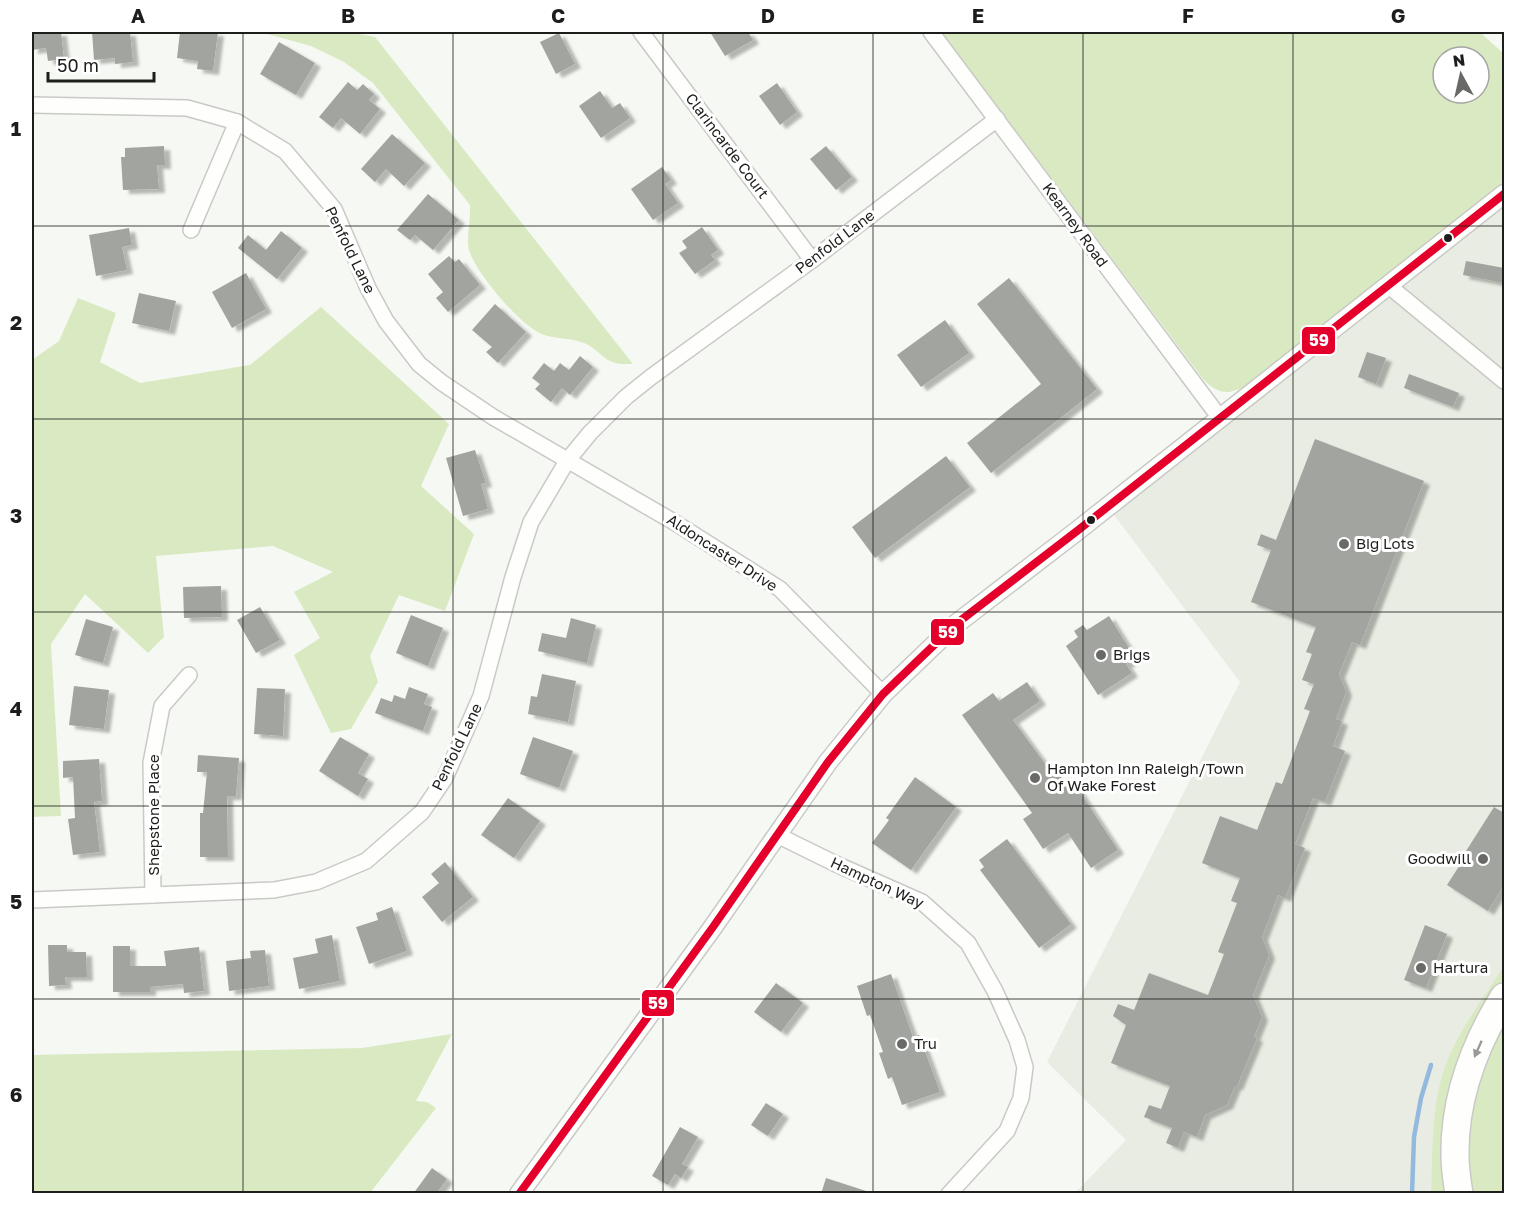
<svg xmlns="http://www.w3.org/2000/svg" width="1536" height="1225" font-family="'Golos Text',sans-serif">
<defs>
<filter id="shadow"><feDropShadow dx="6" dy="4" stdDeviation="1.5" flood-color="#0004"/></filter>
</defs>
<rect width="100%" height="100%" fill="#f6f8f3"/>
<path fill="#e8ece2" d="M1504,203V966L1460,1035L1435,1112L1431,1193H1075L1126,1140L1047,1062L1240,682L1114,515L1202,440Z"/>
<g fill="#d9eac2" fill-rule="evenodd">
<path d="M260,32H350L375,37L633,364C626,364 617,365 610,361C601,357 595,347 584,343C572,338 557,339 544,335C522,328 475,272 469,250C466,239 471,219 470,205L373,83L344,62L311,46Z"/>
<path d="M941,32H1480L1504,54V181L1250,384C1229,395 1220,396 1203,379ZM1443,57H1479V93H1443Z"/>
<path d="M78,298L116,313L100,362L140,383L250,365L321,307L449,424L421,486L474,534L445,611L399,595L370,656L378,682L351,729L331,733L294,655L320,638L294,592L333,572L273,546L156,556L164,637L148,653L85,594L51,644L61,816L32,817V360L59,341Z"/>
<path d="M1504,966V981L1496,993L1450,1193L1431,1194C1433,1153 1431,1109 1444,1070C1457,1032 1483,999 1504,966Z"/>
<path d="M1504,1007V1193L1469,1194L1465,1109Z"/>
<path d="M452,1034L416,1101L427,1102L436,1108L370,1193H32V1055L362,1048Z"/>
</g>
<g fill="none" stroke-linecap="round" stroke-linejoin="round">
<path stroke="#94b9de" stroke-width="4.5" d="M1412,1194L1414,1137L1421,1098L1431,1065"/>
</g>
<g fill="#a2a4a0" filter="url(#shadow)">
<path d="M32,32H61L64,59L48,61L46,48L32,50Z"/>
<path d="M92,32H130L133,62L115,64V58L94,60Z"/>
<path d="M180,32H218L213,71L197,69L198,61L177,58Z"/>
<path d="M710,32H748L753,40L725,56Z"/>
<path d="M559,33L575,64L556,74L540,42Z"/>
<path d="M279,42L315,63L296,95L260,74Z"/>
<path d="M348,82L357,90L363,84L374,94L369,100L380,109L360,134L341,118L333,128L319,117Z"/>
<path d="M777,83L797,112L780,125L759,96Z"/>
<path d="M600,91L612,108L620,103L630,118L601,138L579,106Z"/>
<path d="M392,134L425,163L404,186L386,169L375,182L361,169Z"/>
<path d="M164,146L165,165H157L159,189L123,190L121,157H125V148Z"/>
<path d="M826,146L852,177L836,190L810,159Z"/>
<path d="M662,167L671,180L665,184L678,203L653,220L631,189Z"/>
<path d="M428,194L459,220L433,250L415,235L410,240L397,230Z"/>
<path d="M702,227L718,250L711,255L715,260L695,274L679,253L687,248L682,241Z"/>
<path d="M129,228L132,245L122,247L127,270L96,276L89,235Z"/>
<path d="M281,231L302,248L277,279L238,248L248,235L266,250Z"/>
<path d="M449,256L455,262L459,259L480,285L448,312L436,298L443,292L428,274Z"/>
<path d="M1466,261L1504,268V283L1463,275Z"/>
<path d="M246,273L266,309L232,328L212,292Z"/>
<path d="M1009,278L1097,389L991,473L967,443L1041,384L977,304Z"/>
<path d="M139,293L176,301L169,331L132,323Z"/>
<path d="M495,304L526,332L498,363L486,352L492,347L472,330Z"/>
<path d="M945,320L969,353L921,387L897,355Z"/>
<path d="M1367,352L1386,358L1376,384L1358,377Z"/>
<path d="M580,356L593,367L570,395L562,388L551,402L535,389L540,384L532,378L544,363L554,371L560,363L569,370Z"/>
<path d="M1409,374L1459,393L1453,407L1404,388Z"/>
<path d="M1315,439L1424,481L1360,645L1352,642L1339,674L1346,692L1336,719L1342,721L1333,746L1345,751L1325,802L1313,798L1295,844L1305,848L1285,898L1278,895L1262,937L1269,955L1253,995L1262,1017L1254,1037L1257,1038L1237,1086H1235L1227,1105L1205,1115L1197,1137L1184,1132L1178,1148L1166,1143L1172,1128L1144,1117L1149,1105L1161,1109L1170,1086L1111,1063L1126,1025L1113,1016L1118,1004L1134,1010L1149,973L1208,995L1224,954L1218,952L1237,903L1231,901L1240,878L1202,863L1220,816L1257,830L1276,782L1282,784L1310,711L1304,709L1314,684L1302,680L1312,654L1306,652L1316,627L1251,602L1271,550L1257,545L1261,534L1276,540Z"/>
<path d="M475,450L486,483L481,484L488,509L463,516L446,458Z"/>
<path d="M946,456L970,487L875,558L852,527Z"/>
<path d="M221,586L222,617L184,618L183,587Z"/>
<path d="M260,607L280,640L256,653L237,620Z"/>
<path d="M411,615L443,628L428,666L396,653Z"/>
<path d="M1109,616L1135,658L1126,664L1132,673L1098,695L1066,646L1078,637L1074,631L1083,625L1087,630Z"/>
<path d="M571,618L596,625L587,663L538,651L542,633L566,638Z"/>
<path d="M86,619L113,627L103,663L75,655Z"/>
<path d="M542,674L576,681L568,722L528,714L531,696L537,697Z"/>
<path d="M1027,682L1040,701L1013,720L1054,776L1061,777L1066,784L1072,780L1118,850L1091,868L1068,833L1043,849L1023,819L1032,813L962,715L993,693L999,701Z"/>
<path d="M74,686L109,690L104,729L69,725Z"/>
<path d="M409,687L428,694L424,704L432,707L423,731L375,713L381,698L392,702L394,695L405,699Z"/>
<path d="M257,688L285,689L283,736L254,734Z"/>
<path d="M340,737L369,754L358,773L368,779L358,796L319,771Z"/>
<path d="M533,737L573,751L559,788L520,774Z"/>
<path d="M198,755L239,758L236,796H227L228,857H200V813H203L207,772H197Z"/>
<path d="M99,759L102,801L94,802L100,852L73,855L68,819L75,818L73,777L63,778V761Z"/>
<path d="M915,777L956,807L911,870L872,843L889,820L886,818Z"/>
<path d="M508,798L540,821L514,858L481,835Z"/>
<path d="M1494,807L1504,813V885L1488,911L1447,885L1463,860L1461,859Z"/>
<path d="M1007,839L1071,924L1039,948L980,870L984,867L979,860Z"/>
<path d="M445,862L473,897L442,922L422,897L439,883L431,874Z"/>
<path d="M392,907L407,951L369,964L356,927L378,920L376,913Z"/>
<path d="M1425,925L1447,934L1426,988L1404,980Z"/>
<path d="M332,935L340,981L299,989L293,958L318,953L315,939Z"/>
<path d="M48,945H67V952H86L87,977H65L66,985L49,986Z"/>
<path d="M113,946H130V966H166L164,951L199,947L204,991L184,993L183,984L150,987V992H113Z"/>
<path d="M265,950L269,986L229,991L226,961L251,958L250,951Z"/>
<path d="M891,974L913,1037L919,1035L940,1092L902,1105L892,1077L888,1079L879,1053L883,1052L870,1015L867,1016L857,986Z"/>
<path d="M776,983L803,1003L781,1032L754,1012Z"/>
<path d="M766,1103L783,1114L768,1136L751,1125Z"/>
<path d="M680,1127L698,1137L682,1164L688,1167L681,1178L675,1174L668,1185L652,1176Z"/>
<path d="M432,1168L447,1179L436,1194H413Z"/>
<path d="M826,1178L866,1191V1194H821Z"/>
</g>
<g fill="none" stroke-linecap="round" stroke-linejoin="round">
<defs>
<g id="minor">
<path d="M641,32L812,260"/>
<path d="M931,32L1220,418"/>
<path d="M32,105L187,108L237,122L285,151L334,209L368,288L386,321L419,364L441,382L493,417L674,522L780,589L883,694"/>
<path d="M191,230L237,122"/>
<path d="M1389,286L1504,381"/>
<path d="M777,835L836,864L922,902L968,943L995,991L1017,1040L1025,1067L1021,1098L1007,1131L949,1194"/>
<path d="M153,895L151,763L162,706L189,675"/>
<path d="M32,900L274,890L316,882L366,861L422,812L445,778L481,696L513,577L531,522L567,461L590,433L626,397L651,377L812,260L997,119"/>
</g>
<path id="tertiary" d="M519,1194L713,927L828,762L883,694L956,624L1077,531L1504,194"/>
<path id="motorway" d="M1459,1194C1457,1181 1455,1169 1455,1156C1454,1099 1475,1044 1504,997"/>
</defs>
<use href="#minor" stroke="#c9cac6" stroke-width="18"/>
<use href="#tertiary" stroke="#c9cac6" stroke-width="21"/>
<use href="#motorway" stroke="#c9cac6" stroke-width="30"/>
<use href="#minor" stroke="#fefefd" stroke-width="15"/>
<use href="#tertiary" stroke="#fefefd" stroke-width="18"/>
<use href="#motorway" stroke="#fefefd" stroke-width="27"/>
<defs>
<path id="bus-1" d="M519,1194L713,927L828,762L883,694L956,624L1077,531L1504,194"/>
</defs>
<use href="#bus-1" stroke="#fff" stroke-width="12"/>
<use href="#bus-1" stroke="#e4002b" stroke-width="8"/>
</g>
<defs><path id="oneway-solid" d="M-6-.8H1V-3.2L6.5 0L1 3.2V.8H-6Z" transform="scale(1.5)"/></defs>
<use fill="#999997" href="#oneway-solid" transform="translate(1478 1049) rotate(114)"/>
<path fill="none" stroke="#1d1e1b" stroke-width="1.5" stroke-opacity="0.55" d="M243,32V1194M453,32V1194M663,32V1194M873,32V1194M1083,32V1194M1293,32V1194M32,226H1504M32,419H1504M32,612H1504M32,806H1504M32,999H1504"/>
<g fill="#1d1e1b" stroke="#fff" stroke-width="2">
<circle cx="1448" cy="238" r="5"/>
<circle cx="1091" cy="520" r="5"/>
</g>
<g fill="#696a67" stroke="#fff" stroke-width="2">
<circle cx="1344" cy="544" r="6"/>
<circle cx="1101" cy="655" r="6"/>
<circle cx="1035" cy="778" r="6"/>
<circle cx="1483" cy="859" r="6"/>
<circle cx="1421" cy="968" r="6"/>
<circle cx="902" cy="1044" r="6"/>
</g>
<g text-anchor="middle" stroke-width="6" stroke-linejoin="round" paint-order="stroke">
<g font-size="15" fill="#1d1e1b" stroke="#fff">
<text transform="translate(727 146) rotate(53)" y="5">Clarincarde Court</text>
<text transform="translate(1075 225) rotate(54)" y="5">Kearney Road</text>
<text transform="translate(835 242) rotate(-37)" y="5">Penfold Lane</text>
<text transform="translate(350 250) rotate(64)" y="5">Penfold Lane</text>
<text transform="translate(722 553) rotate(33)" y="5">Aldoncaster Drive</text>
<text transform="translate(457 747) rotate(-64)" y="5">Penfold Lane</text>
<text transform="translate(154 815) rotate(-90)" y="5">Shepstone Place</text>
<text transform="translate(877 883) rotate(25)" y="5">Hampton Way</text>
</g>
<g font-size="15" fill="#1d1e1b" stroke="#fff" text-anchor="start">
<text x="1356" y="549">Big Lots</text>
<text x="1113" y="660">Brigs</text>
<text x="1047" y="774">Hampton Inn Raleigh/Town<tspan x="1047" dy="17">Of Wake Forest</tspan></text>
<text x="1471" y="864" text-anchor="end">Goodwill</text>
<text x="1433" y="973">Hartura</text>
<text x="914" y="1049">Tru</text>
</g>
</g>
<g stroke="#fff" stroke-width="2">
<rect x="1301" y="326" width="35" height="29" rx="6" fill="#e4002b"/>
<rect x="930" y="618" width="35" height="28" rx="6" fill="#e4002b"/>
<rect x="641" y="989" width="34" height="28" rx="6" fill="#e4002b"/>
</g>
<g font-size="16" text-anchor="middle" font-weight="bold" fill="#fff">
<text x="1319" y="346">59</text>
<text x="948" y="638">59</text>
<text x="658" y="1009">59</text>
</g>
<rect width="1536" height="1225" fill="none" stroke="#ffffff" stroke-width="66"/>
<g transform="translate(1461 75) rotate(352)"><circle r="28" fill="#ffffff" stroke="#a5a5a4" stroke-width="1.5"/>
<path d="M0-4.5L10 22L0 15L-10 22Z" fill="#696a67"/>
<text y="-9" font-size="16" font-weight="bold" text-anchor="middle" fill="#1d1e1b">N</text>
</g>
<path d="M48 72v9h106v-9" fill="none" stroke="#1d1e1b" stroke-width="3"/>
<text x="57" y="72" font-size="18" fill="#1d1e1b" stroke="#ffffff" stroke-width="4.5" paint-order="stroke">50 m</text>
<rect x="33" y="33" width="1470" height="1159" fill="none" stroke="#1d1e1b" stroke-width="2"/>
<g font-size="20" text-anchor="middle" font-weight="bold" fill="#1d1e1b">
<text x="138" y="23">A</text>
<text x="348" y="23">B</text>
<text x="558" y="23">C</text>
<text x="768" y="23">D</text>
<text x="978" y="23">E</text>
<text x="1188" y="23">F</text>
<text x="1398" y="23">G</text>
<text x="16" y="136">1</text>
<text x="16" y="330">2</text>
<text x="16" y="523">3</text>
<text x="16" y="716">4</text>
<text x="16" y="909">5</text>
<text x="16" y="1102">6</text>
</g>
</svg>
